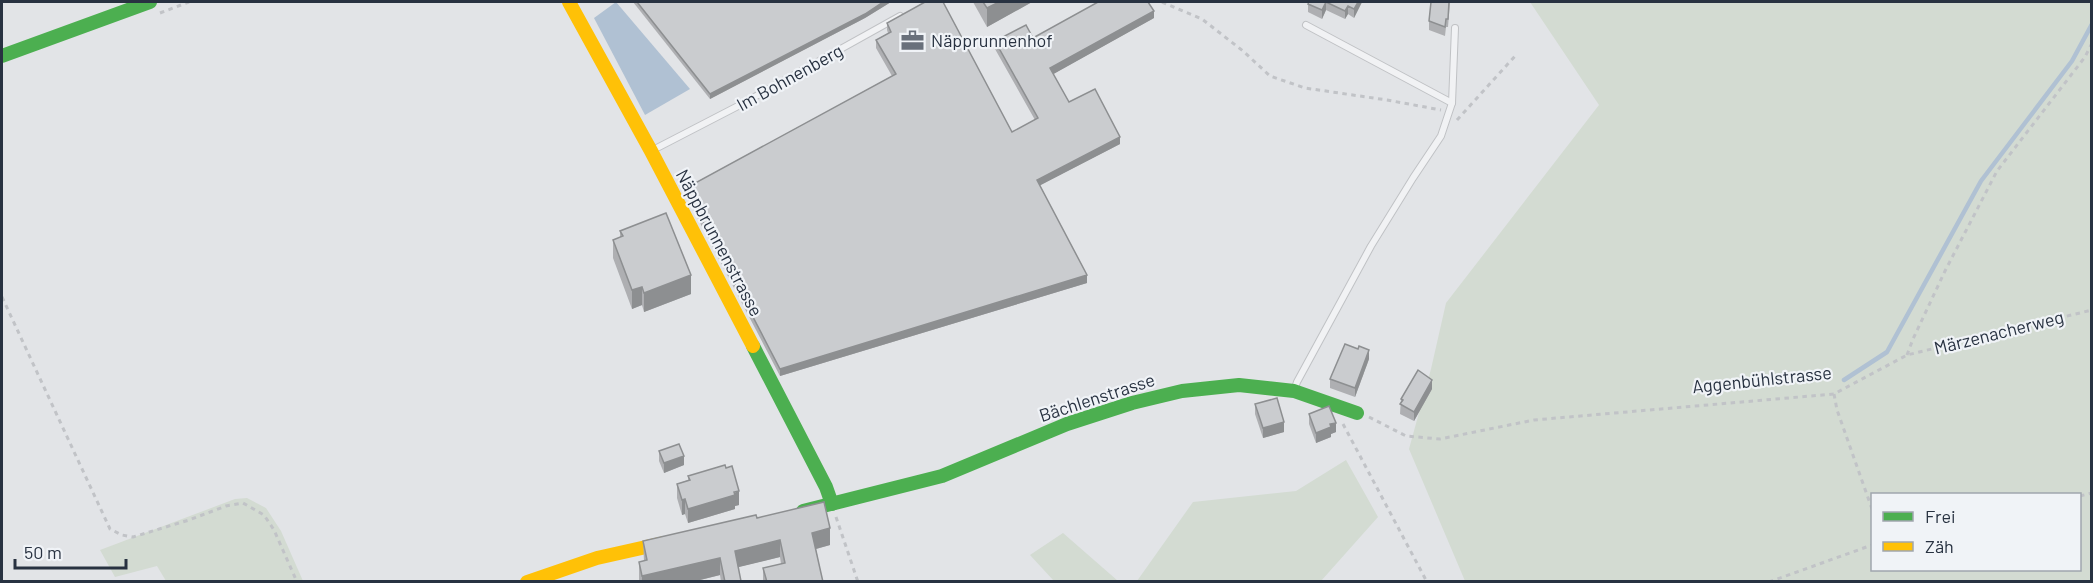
<svg xmlns="http://www.w3.org/2000/svg" width="2093" height="583" font-family="Barlow,sans-serif">
<rect width="100%" height="100%" fill="#e2e4e7"/>
<g fill="#d3dbd2" fill-rule="evenodd">
<path d="M1530,2H2091V581H1465L1409,449L1431,369L1446,303L1599,105ZM1872,494H2080V570H1872Z"/>
<path d="M1346,460L1378,517L1321,581H1137L1193,502L1296,491Z"/>
<path d="M247,498L266,508L281,531L303,581H166L157,566L115,577L100,550L235,499Z"/>
<path d="M1063,533L1118,581H1054L1030,555Z"/>
</g>
<path fill="#b0c1d3" d="M616,2L690,89L645,115L594,18Z"/>
<g fill="none" stroke-linecap="round" stroke-linejoin="round">
<path stroke="#b0c1d3" stroke-width="4.5" d="M1844,380L1887,352L1981,181L2072,61L2092,24"/>
<defs>
<g id="lane">
<path d="M1306,25L1452,103"/>
<path d="M653,150L740,105L900,16"/>
<path d="M1294,391L1297,382L1371,246L1413,178L1441,136L1452,103L1455,28"/>
</g>
</defs>
<use href="#lane" stroke="#c0c2c5" stroke-width="8"/>
<g stroke="#c1c3c7" stroke-width="3" stroke-dasharray="4.5 4.5" stroke-linecap="butt">
<path d="M1162,2L1202,19L1243,51L1270,76L1305,88L1387,100L1441,110"/>
<path d="M160,13L189,2"/>
<path d="M1457,120L1516,55"/>
<path d="M2,297L110,529L122,535L133,537L189,520L226,506L243,503L264,515L274,530L297,582"/>
<path d="M1907,355L1913,339L1945,271L1997,171L2085,57L2092,43"/>
<path d="M1834,394L1837,410L1872,509"/>
<path d="M1369,417L1406,436L1440,439L1534,420L1834,394L1907,355L2092,310"/>
<path d="M1343,424L1427,582"/>
<path d="M2080,496L2092,493"/>
<path d="M836,517L858,582"/>
<path d="M1769,582L1872,545"/>
</g>
<use href="#lane" stroke="#f1f2f4" stroke-width="6"/>
<g stroke="#4caf50" stroke-width="14">
<path d="M2,56L150,2"/>
<path d="M753,346L826,487L832,504"/>
<path d="M803,511L942,476L1067,424L1132,403L1182,391L1239,385L1294,391L1357,413"/>
</g>
<g stroke="#ffc107" stroke-width="14">
<path d="M569,2L651,151L753,346"/>
<path d="M527,582L597,558L664,543"/>
</g>
</g>
<g fill="#aeafb2">
<path d="M633,2H891L865,18L710,99Z"/>
<path d="M973,2H1032L987,27Z"/>
<path d="M1309,2H1362L1354,18L1348,14L1345,19L1326,10L1322,19L1308,12V4Z"/>
<path d="M1450,2L1448,27H1446L1445,36L1429,30V21Z"/>
<path d="M1154,18L1053,74L1069,102L1120,144L1040,185L1087,283L780,376L686,196V188L892,76L876,48V40L888,33L887,30V23L1012,132L1035,120L995,49V41L1033,38Z"/>
<path d="M620,231L691,294L644,312L642,305L632,309L613,258V240L620,237Z"/>
<path d="M1369,359L1355,397L1330,388V379Z"/>
<path d="M1432,389L1414,421L1400,414L1401,399Z"/>
<path d="M1255,404L1284,432L1263,438L1255,414Z"/>
<path d="M1309,414L1336,432L1331,434V437L1316,443L1309,424Z"/>
<path d="M659,451L684,465L664,473L659,461Z"/>
<path d="M688,476L739,505L735,506V509L688,523L685,514L682,515L677,498V484L688,480Z"/>
<path d="M757,518L830,545L816,549L823,582H763V568L781,564L780,557L738,567L741,582H721L720,575L692,582H639V562L644,561L643,541Z"/>
</g>
<g fill="#8d8f91">
<path d="M883,2H891L865,18L710,99V94Z"/>
<path d="M999,2H1032L987,27V8Z"/>
<path d="M1326,2V10L1322,19V10Z"/>
<path d="M1358,2H1362L1354,18V9Z"/>
<path d="M1348,6V14L1345,19V11Z"/>
<path d="M1154,11V18L1050,76V68Z"/>
<path d="M1120,137V144L1037,187V180Z"/>
<path d="M691,275V294L644,312V293Z"/>
<path d="M1087,275V283L780,376V369Z"/>
<path d="M642,287V305L632,309V290Z"/>
<path d="M1369,350V359L1355,397V388Z"/>
<path d="M1432,380V389L1414,421V412Z"/>
<path d="M1284,422V432L1263,438V428Z"/>
<path d="M1336,423V432L1331,434V437L1316,443V433L1330,424Z"/>
<path d="M684,456V465L664,473V463Z"/>
<path d="M739,491V505L735,506V509L688,523V509Z"/>
<path d="M685,499V514L682,515V500Z"/>
<path d="M830,528V545L812,550V533Z"/>
<path d="M780,540V557L735,568V551Z"/>
<path d="M720,558V575L692,582H642V576Z"/>
</g>
<g fill="#cacccf" stroke="#8d8f91" stroke-width="1.5">
<path d="M637,2H883L865,14L710,94Z"/>
<path d="M925,2H943L1012,132L1038,118L995,41L1026,25L1033,38L1098,2H1148L1154,11L1050,68L1069,102L1095,89L1120,137L1037,180L1087,275L780,369L686,188L896,74L876,40L891,32L887,23Z"/>
<path d="M983,2H999L987,8Z"/>
<path d="M1309,2H1358L1354,9L1348,6L1345,11L1326,2L1322,10L1308,4Z"/>
<path d="M1431,2H1449L1448,19H1446L1445,27L1429,21Z"/>
<path d="M666,213L691,275L644,293L642,287L632,290L613,240L623,236L620,231Z"/>
<path d="M1345,344L1358,349L1359,346L1369,350L1355,388L1330,379Z"/>
<path d="M1418,370L1432,380L1414,412L1400,404L1403,400L1401,399Z"/>
<path d="M1277,398L1284,422L1263,428L1255,404Z"/>
<path d="M1329,406L1336,423L1330,424L1331,427L1316,433L1309,414Z"/>
<path d="M679,444L684,456L664,463L659,451Z"/>
<path d="M725,465L726,468L732,466L739,491L734,492L735,495L688,509L685,499L682,500L677,484L690,480L688,476Z"/>
<path d="M824,502L830,528L812,533L823,582H767L763,568L785,563L780,540L735,551L741,581L725,582L720,558L642,576L639,562L647,560L643,541L756,515L757,518Z"/>
</g>
<defs>
<symbol id="office-bare" viewBox="-9 -9 18 18"><path d="M-6-3h4V-5.5h4V-3h4V5H-6ZM-1-4.5V-3h2v-1.5ZM-6 0V1H6V0Z" fill="#69707b" stroke="#f0f3f7" stroke-width="2.5" paint-order="stroke"/></symbol>
</defs>
<g fill-rule="evenodd">
<use href="#office-bare" x="896" y="24" width="33" height="33"/>
</g>
<g text-anchor="middle" stroke-width="4.5" stroke-linejoin="round" paint-order="stroke">
<g font-size="18" fill="#283241" stroke="#f0f3f7" text-anchor="start">
<text x="931" y="47">Näpprunnenhof</text>
</g>
<g font-size="18" fill="#283241" stroke="#f0f3f7">
<text transform="translate(790 78) rotate(-29)" y="6">Im Bohnenberg</text>
<text transform="translate(719 243) rotate(62)" y="6">Näppbrunnenstrasse</text>
<text transform="translate(1999 333) rotate(-14)" y="6">Märzenacherweg</text>
<text transform="translate(1762 380) rotate(-6)" y="6">Aggenbühlstrasse</text>
<text transform="translate(1097 398) rotate(-18)" y="6">Bächlenstrasse</text>
</g>
</g>
<rect width="2093" height="583" fill="none" stroke="#283241" stroke-width="6"/>
<rect x="1871" y="493" width="210" height="78" fill="#f0f3f7" stroke="#a0a6ae" stroke-width="1.5"/>
<rect x="1883" y="512" width="30" height="9" fill="#4caf50" stroke="#a0a6ae" stroke-width="1.5"/>
<text x="1925" y="523" font-size="18" fill="#283241">Frei</text>
<rect x="1883" y="542" width="30" height="9" fill="#ffc107" stroke="#a0a6ae" stroke-width="1.5"/>
<text x="1925" y="553" font-size="18" fill="#283241">Zäh</text>
<path d="M15 559v9h111v-9" fill="none" stroke="#283241" stroke-width="3"/>
<text x="24" y="559" font-size="18" fill="#283241" stroke="#f0f3f7" stroke-width="4.5" paint-order="stroke">50 m</text>
</svg>
